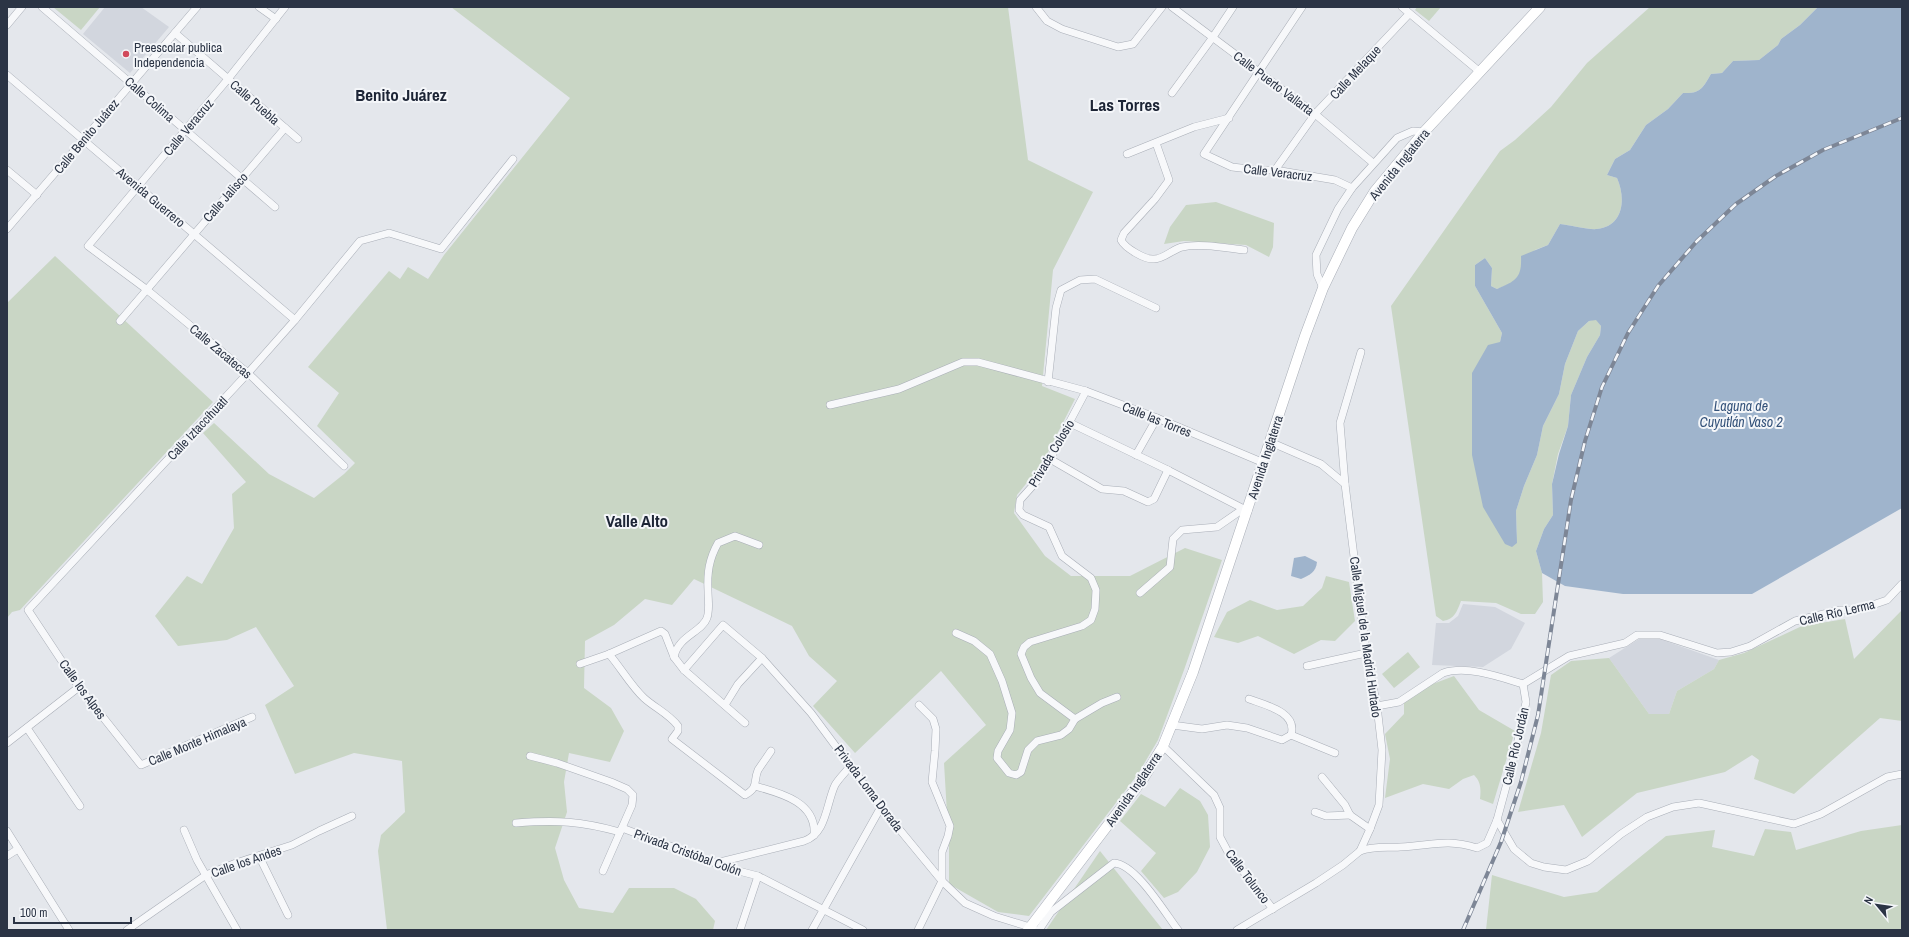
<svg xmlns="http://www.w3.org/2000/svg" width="1909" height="937" font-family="'Archivo Narrow',sans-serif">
<rect width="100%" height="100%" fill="#e4e7ec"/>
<g fill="#d2d6de">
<path d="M105,7H141L169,27L130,73L83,34Z"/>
<path d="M1463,604L1495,607L1525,623L1511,649L1483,667L1432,665L1436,623H1449L1458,616Z"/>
<path d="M1639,639H1660L1719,660L1714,669L1677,691L1669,714H1649L1609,658Z"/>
</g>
<g fill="#c9d6c5">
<path d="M53,7H100L81,30Z"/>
<path d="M451,7H1008L1028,160L1093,192L1053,270L1042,386L1075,399L1042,464L1017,495L1014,513L1045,556L1071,576H1130L1185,548L1222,560L1184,670L1158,740L1138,774L1029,916L998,912L949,884V847L944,763L986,725L941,671L855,753L813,706L837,681L809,656L792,626L694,579L672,605L645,599L614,625L585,641L584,688L611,708L624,731L610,762L569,753L564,782L567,812L555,848L564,880L579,908L613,913L629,888H674L696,899L715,921L713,930H387L378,851L381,835L405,812L402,761L354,753L295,774L265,705L294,686L256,627L227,640L178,646L155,616L187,576L202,584L234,528L232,494L246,482L203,433L214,423L269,474L314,498L344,474L355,463L317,426L339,393L308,367L389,271L400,279L408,267L428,279L444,255L570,98Z"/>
<path d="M1417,7H1441L1429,21L1415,10Z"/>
<path d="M1650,7H1818L1800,25L1781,39L1778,45L1759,60L1733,61L1722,73L1711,74C1703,88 1700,94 1683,93L1668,109L1646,125L1630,150L1615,159L1607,175L1617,178C1626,198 1624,226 1597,229C1589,230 1570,225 1560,224L1548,245L1535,250L1515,282L1497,289L1491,286L1492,268L1485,258L1475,265V286L1502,333L1500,342L1517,543L1516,511L1524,486L1537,455L1543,426L1559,394L1565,364L1578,331L1589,321L1596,319L1601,326L1600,335L1587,357L1571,395L1568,426L1558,454L1552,484L1553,515L1544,529L1536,551L1542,573L1543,602L1535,614H1521L1496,603L1461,601C1457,611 1455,619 1443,621L1436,616L1391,306L1500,151L1515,140L1551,107L1587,63Z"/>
<path d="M1216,202L1274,223L1273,247L1269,257L1246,245L1184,241L1164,244L1170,227L1186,205Z"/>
<path d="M55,256L213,402L20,610L12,612L7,618V303Z"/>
<path d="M1326,576L1349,582L1355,621L1335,641L1321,640L1294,654L1258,636L1238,643L1214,637L1227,612L1250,600L1277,610L1303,606L1322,588Z"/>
<path d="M1902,610V721L1880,718L1794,794L1754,779L1759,760L1752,755L1725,772L1637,793L1582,837L1564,805L1518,812L1541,733L1551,675L1571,661L1609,658L1649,714H1669L1677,691L1714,669L1719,660L1744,653L1802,626L1845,619L1854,659Z"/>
<path d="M1408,652L1420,667L1394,688L1382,674Z"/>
<path d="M1454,676L1479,710L1515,731L1493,804L1480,799C1481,789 1481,782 1474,775L1463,779L1449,789L1423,784L1385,798L1390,759L1385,734L1404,714V703L1430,685Z"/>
<path d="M1180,788L1200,801L1208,815L1210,847L1197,872L1178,892L1164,898L1141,871L1156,853L1120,821L1141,794L1165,807Z"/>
<path d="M1902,825V930H1486L1492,875L1564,897L1597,892L1666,836L1715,830L1712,847L1754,856L1765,829L1791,832L1796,850L1861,831Z"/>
<path d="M1100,851L1163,930H1046Z"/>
</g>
<g fill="#9fb4cc">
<path d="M1818,7H1902V508L1752,594H1623L1565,586L1542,573L1536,551L1544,529L1553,515L1552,484L1559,454L1568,426L1571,395L1587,357L1600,335L1601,326L1596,320L1589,321L1578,331L1565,364L1559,394L1543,426L1537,455L1524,486L1516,511L1517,543L1512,547L1505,544L1483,507L1472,455V373L1488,345L1500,342L1502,333L1475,286V265L1485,258L1492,268L1491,286L1497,289C1516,281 1522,278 1521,256L1548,245L1560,224C1570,225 1589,230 1597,229C1624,226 1626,198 1617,178L1607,175L1615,159L1630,150L1646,125L1668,109L1683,93C1700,94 1703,88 1711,74L1722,73L1733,61L1759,60L1778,45L1781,39L1800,25Z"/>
<path d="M1305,556L1317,562C1316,572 1310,575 1301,579L1291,576L1294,558Z"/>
</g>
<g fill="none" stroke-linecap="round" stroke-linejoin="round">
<defs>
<g id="street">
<path d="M42,7L275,207"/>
<path d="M259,7L276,19"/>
<path d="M285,7L228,79L88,246L146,289L248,373L344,466"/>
<path d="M1036,7L1047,21L1062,29L1118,47L1133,44L1162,7"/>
<path d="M1172,7L1315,114L1373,163"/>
<path d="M1302,7L1204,154L1232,167L1258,170H1275L1335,180L1352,188"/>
<path d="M1402,7L1480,72"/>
<path d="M7,25L22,7"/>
<path d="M175,33L298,139"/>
<path d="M7,75L295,320"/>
<path d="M1172,93L1213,37L1233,7"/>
<path d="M1156,143L1169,180L1155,199L1124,233L1121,240C1125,248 1145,260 1154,259C1164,259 1173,249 1182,247C1200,243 1226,248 1244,250"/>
<path d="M1127,154L1194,127L1229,118"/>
<path d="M7,170L37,195"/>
<path d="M1275,170L1315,114L1409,14"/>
<path d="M7,229L197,7"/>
<path d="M1323,288L1317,274L1316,255L1338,209L1352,188L1397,138L1413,131L1424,132"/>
<path d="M120,321L285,128"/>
<path d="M1048,382L1056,308L1061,290L1080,280L1095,279L1156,308"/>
<path d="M830,405L899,389L963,362H978L1086,391L1157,418L1264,463"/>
<path d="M1070,423L1168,470L1248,511"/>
<path d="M1136,455L1157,418"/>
<path d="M1050,459L1102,489L1124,491L1148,502L1154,499L1168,470"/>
<path d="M1345,484L1340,423L1361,352"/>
<path d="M1140,593L1170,567L1173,539L1182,530L1217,527L1243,509"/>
<path d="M956,633L974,641L990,654L1002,681L1012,713L1010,730L998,751L997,758L1009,773L1016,775L1021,772L1028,750L1037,741L1061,735L1069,729L1075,719L1040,693L1031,678L1021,654L1024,647L1030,642L1082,626L1091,620L1095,609L1096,590L1091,578L1062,556L1049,527L1023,515L1019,510L1020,500L1037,481L1050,459L1086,391"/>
<path d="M609,654C621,668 631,686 644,698C655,708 669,714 678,726V731L672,739L745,795C759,787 753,782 758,770C762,764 767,757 771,751"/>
<path d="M674,657C678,636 702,632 707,618C710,609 708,600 708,591C707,573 709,559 718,543L735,536L759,545"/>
<path d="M580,664L609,654L661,631L665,634L674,657L684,670L745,723"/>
<path d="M1307,666L1366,653"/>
<path d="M684,670L723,625L762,658L811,713L881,807L942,881L965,903L994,916L1030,927L1035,930"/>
<path d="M1523,684L1569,656L1625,643L1637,635H1660L1717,653L1731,652L1750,646L1795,621L1840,610H1858L1887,600L1902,584"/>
<path d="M1249,699C1265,705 1298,712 1291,735"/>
<path d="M725,705L738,684L762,658"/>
<path d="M1377,706L1399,702L1443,673C1467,665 1500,677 1523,684"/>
<path d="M252,717L141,765L79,687L28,610L248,373L295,320L360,241L389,233L441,249L513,159"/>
<path d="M1075,719L1102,703L1117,697"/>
<path d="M1172,725L1202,729L1227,725L1247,728L1282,740L1291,735"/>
<path d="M27,728L80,806"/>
<path d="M1291,735L1335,753"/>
<path d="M7,743L79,687"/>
<path d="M1163,746L1214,795L1220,808V837L1228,852L1273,909"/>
<path d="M530,756L557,763L611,782L627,789L633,795L632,805L603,871"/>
<path d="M1322,777L1345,805L1350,815L1370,829"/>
<path d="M755,786C780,793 817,802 814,835"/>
<path d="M1315,812L1326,816L1350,815"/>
<path d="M1497,820L1514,849L1531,863L1544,867L1566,870L1588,861L1621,834L1647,817L1673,807L1699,803L1794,824L1821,814L1887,777L1902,774"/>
<path d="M516,823C557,820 580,821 620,832"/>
<path d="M622,828L731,869L758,876L863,930"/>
<path d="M184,830L197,860L237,930"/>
<path d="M7,831L69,930"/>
<path d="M1360,851C1373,846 1386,848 1400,847C1431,846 1445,838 1477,848L1487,843L1497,820L1516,750L1526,702L1523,684"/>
<path d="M7,856L18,849"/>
<path d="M259,856L288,915"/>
<path d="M716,863L804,841C827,833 826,804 835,785C839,778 846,772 851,765"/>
<path d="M127,930L206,875L236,863L292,845L319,831L352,816"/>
<path d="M740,930L758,876"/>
<path d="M812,930L881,807"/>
<path d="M918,930L942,881V852L948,836L950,826L932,782L935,751L936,729L933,719L919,705"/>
<path d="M1039,930L1051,912L1114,863C1136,864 1165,913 1178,930"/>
<path d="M1237,930L1316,883L1343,865L1360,851L1370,829L1379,805L1382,750L1377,706L1366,653L1345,484L1321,464L1270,442"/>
</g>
<path id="secondary" d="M1028,930L1143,779L1163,746L1193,672L1305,336L1323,288L1352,228L1375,191L1424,132L1540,7"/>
</defs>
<use href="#street" stroke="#a9aeb7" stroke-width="8"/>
<use href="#secondary" stroke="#a9aeb7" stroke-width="11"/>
<use href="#street" stroke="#f7f8fa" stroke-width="7"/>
<use href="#secondary" stroke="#fff" stroke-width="10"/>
<defs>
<path id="rail" d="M1463,930L1501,842L1521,782L1538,715L1571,500L1585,441L1602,387L1628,333L1658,286L1697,241L1736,204L1776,176L1823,150L1902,118"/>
</defs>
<use href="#rail" stroke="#7d8696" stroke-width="4"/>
<use href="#rail" stroke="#f4f6f9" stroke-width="2.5" stroke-dasharray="8" stroke-linecap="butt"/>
</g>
<circle fill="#d1495b" stroke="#f4f6f9" stroke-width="1.5" cx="126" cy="54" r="4"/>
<g text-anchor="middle" stroke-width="4" stroke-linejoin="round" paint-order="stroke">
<g font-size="13" fill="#2b3445" stroke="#f4f6f9" text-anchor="start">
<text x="134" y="52">Preescolar publica<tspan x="134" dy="15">Independencia</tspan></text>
</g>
<g font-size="13" fill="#2b3445" stroke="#f4f6f9">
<text transform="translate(1355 72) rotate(-47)" y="5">Calle Melaque</text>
<text transform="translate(1274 83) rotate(37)" y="5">Calle Puerto Vallarta</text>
<text transform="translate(150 99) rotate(41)" y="5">Calle Colima</text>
<text transform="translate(255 102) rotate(41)" y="5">Calle Puebla</text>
<text transform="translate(188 127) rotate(-50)" y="5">Calle Veracruz</text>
<text transform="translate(86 136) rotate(-50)" y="5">Calle Benito Juárez</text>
<text transform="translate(1399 164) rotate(-51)" y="5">Avenida Inglaterra</text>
<text transform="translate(1278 172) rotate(7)" y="5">Calle Veracruz</text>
<text transform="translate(151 197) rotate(40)" y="5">Avenida Guerrero</text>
<text transform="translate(225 197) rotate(-49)" y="5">Calle Jalisco</text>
<text transform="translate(221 351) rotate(40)" y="5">Calle Zacatecas</text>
<text transform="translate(1157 419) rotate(22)" y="5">Calle las Torres</text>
<text transform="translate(197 428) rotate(-47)" y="5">Calle Iztaccíhuatl</text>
<text transform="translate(1051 453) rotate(-59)" y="5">Privada Colosio</text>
<text transform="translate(1265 457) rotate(-72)" y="5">Avenida Inglaterra</text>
<text transform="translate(1837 612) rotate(-13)" y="5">Calle Río Lerma</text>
<text transform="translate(1366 637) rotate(82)" y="5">Calle Miguel de la Madrid Hurtado</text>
<text transform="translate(83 689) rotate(54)" y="5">Calle los Alpes</text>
<text transform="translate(197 741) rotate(-23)" y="5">Calle Monte Himalaya</text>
<text transform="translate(1515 746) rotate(-77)" y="5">Calle Río Jordán</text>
<text transform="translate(869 788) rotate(53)" y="5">Privada Loma Dorada</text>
<text transform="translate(1133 789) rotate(-55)" y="5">Avenida Inglaterra</text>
<text transform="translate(688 852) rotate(20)" y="5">Privada Cristóbal Colón</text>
<text transform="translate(246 861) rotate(-19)" y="5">Calle los Andes</text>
<text transform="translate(1248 876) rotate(53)" y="5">Calle Tolunco</text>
</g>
<g font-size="14" font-style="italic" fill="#34527a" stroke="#f4f6f9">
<text x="1741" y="411">Laguna de<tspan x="1741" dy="16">Cuyutlán Vaso 2</tspan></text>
</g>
<g font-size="17" font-weight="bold" fill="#1d2536" stroke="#f4f6f9">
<text x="401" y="101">Benito Juárez</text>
<text x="1125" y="111">Las Torres</text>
<text x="637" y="527">Valle Alto</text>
</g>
</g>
<rect width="1909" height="937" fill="none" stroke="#2b3445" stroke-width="16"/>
<g transform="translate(1877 905) rotate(299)" stroke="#f4f6f9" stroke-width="3" paint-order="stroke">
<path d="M0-3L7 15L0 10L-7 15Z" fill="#2b3445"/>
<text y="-6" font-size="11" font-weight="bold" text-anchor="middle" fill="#2b3445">N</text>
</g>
<path d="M14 917v6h117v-6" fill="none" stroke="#2b3445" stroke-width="2"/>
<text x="20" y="917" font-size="12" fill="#2b3445" stroke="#f4f6f9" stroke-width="3" paint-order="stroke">100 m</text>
</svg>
